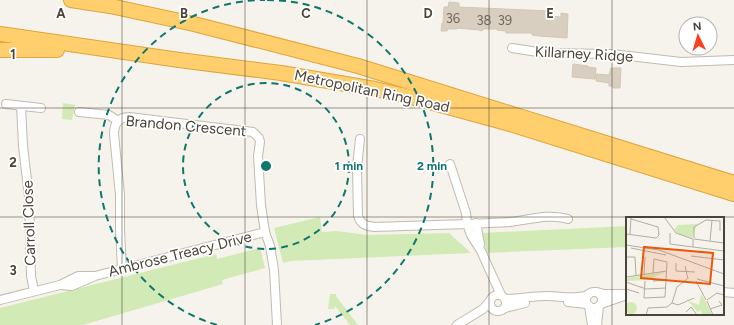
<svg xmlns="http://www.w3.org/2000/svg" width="734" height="325" font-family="Figtree,sans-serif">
<rect width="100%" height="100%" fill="#f6f3ec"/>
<g fill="#d2eab5">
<path d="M63,103L75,105L72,120L62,119Z"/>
<path d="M320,217L322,232L337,231L367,235L449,233L471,253L290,261L283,263L274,228Z"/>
<path d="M627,226V247L487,253L481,233Z"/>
<path d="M260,248L265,268L222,280L223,284L83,325H0V308L216,254L217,259Z"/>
<path d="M330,294H336V296L358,325H350L335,306L334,309H328Z"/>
</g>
<g fill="#d8cfc1" stroke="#d3c7b4">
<path d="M449,2L459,3V7L550,11V16L561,17V13L568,14L567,38L539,36L532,35V33H506V31L497,30V29H484L481,31L479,30L457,28V29H448L447,31H441L442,23H443L444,7H448Z"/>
<path d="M573,64L588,66V67L596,68L595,79L572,77Z"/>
<path d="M611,68H621L620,88H613V86H609V83L596,81V74L609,75Z"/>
</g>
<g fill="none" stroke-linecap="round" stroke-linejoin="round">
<defs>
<g id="street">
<path d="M512,48L544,53L612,54L681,62L734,60"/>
<path d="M6,104L41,108"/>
<path d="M21,106L23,146L29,197L31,276L34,291"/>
<path d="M79,112L109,115L118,121"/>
<path d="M360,139L357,167L358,216C361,225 366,226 375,227C420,225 465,225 510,222C529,220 549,213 568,219"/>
<path d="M450,164L466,213L467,224L471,235L481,251L501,295"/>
<path d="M476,223L480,244"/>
<path d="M122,269L120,229V195L114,134C114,124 118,117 129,117L253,132L259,138L260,142L258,156L261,205L265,232L270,246L274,270L277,325"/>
<path d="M60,285L72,286L95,276L265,232"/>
<path d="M597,292L604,294H627"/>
<path d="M723,292L734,293"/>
<circle cx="594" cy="300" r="8"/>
<circle cx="498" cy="303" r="8"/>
<path d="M505,299C519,299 533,296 547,296C561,296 574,300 588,295"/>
<path d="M0,300L60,285L78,276H93"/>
<path d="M568,302L587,304"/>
<path d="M601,304L624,296"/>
<path d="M589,306L592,325"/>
<path d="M505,308L525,303"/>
<path d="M457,325L483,309L490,301"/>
<path d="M597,325L599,306"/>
</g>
<g id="highway">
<path d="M71,0L110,6L194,24L358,66L734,183"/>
<path d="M0,34L179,60L281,73L375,89L415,98L510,124L734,194"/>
<path d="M0,50H57"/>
</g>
</defs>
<use href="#street" stroke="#c2bbae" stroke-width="10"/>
<use href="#highway" stroke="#e0a43c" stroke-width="16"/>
<use href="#street" stroke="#fff" stroke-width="8"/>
<use href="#highway" stroke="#ffcf6e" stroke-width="14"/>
</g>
<path fill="none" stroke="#4b4439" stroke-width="1" stroke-opacity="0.55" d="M122,0V325M245,0V325M367,0V325M489,0V325M612,0V325M0,108H734M0,217H734"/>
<g fill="none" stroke="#0f766e" stroke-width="2" stroke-dasharray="7 5">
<circle cx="266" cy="166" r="83"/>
<path d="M217 325A166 166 0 0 1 265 0M267 0A166 166 0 0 1 315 325"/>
</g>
<g text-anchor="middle" stroke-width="3.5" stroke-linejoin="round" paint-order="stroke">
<g font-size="13" fill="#6e675b">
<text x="453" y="23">36</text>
<text x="484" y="25">38</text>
<text x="505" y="25">39</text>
</g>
<g font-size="15" fill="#4b4439" stroke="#fff">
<text transform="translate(584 54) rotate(3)" y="5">Killarney Ridge</text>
<text transform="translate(372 91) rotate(12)" y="5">Metropolitan Ring Road</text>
<text transform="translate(186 126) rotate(5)" y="5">Brandon Crescent</text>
<text transform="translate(29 223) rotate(-92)" y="5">Carroll Close</text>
<text transform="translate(180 254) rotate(-14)" y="5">Ambrose Treacy Drive</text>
</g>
</g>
<g transform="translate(626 217)">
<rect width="98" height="98" fill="#f6f3ec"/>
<path d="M71,7L66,21L53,17L48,13L52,8ZM40,55L21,63L0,64V61ZM75,77L80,85L86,98H76L75,93L72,95L62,84L73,88ZM-1 91a6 6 0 1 1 12 0a6 6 0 1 1-12 0Z" fill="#d2eab5"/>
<path fill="none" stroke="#b2ada4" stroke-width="1" d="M38,0L50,16L67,22M44,16V27L67,30M0,17L30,21L33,18L32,10L5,2M4,17L5,0M68,21V10L80,3L94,4V14M67,22V30L98,34M68,22L98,26M84,24L86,3M0,28L33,33L98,57M5,31L40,38M65,39L98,43M0,40H9L10,59M50,46V54L69,55M59,49L62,62M18,58L19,40M0,60L41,54M71,62L98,69M19,64L18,81L39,80L41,45L28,42L27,56M27,64L41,63M70,64L80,83M0,65L20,72L40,71M0,72L13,76M81,83L91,76L98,78M81,84L87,98M46,86L51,70L61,62M46,86L52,88L68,81M84,92L96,88L93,84M60,95L65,90L71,98M20,98L22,91L41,90L46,86"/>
<path fill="#e8590c" fill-opacity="0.15" stroke="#e8590c" stroke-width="2" d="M18,30L87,36L84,67L15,61Z"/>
<rect width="98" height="98" fill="none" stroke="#4b4439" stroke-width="2"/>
</g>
<g font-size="13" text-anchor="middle" font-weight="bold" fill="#4b4439" stroke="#fff" stroke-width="3.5" stroke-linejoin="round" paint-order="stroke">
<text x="61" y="18">A</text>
<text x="184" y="18">B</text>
<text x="306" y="18">C</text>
<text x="428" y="18">D</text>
<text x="550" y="18">E</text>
<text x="13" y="59">1</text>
<text x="13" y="167">2</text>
<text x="13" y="275">3</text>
</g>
<circle cx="266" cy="166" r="6" fill="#0f766e" stroke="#fff" stroke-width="2"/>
<g font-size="12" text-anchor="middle" font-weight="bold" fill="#0f766e" stroke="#fff" stroke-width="3.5" stroke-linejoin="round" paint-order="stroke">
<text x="349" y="170">1 min</text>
<text x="432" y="170">2 min</text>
</g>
<g transform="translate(698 36) rotate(355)"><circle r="19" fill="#ffffff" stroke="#b7b4b0"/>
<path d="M0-3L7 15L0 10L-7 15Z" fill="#fc3f1d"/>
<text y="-6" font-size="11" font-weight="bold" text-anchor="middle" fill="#4b4439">N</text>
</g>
</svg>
